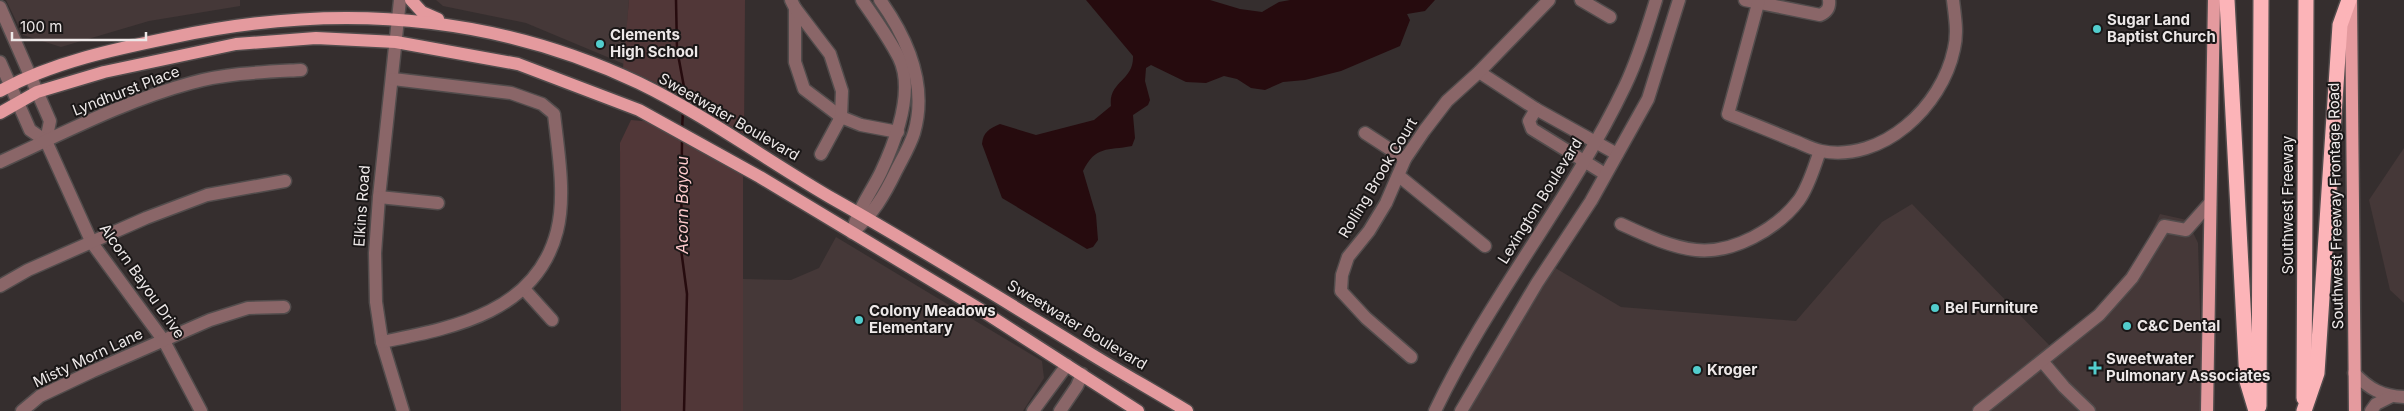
<svg xmlns="http://www.w3.org/2000/svg" width="2404" height="411" font-family="Inter,sans-serif">
<rect width="100%" height="100%" fill="#352e2e"/>
<g fill="#453838">
<path d="M6,0H240V6L149,21L61,47L23,35Z"/>
<path d="M436,0H629L624,64L526,23L443,6Z"/>
<path d="M2404,148V303L2390,290L2369,200Z"/>
<path d="M1912,204L2050,346L2099,306L2140,256L2160,214L2187,220L2198,243L2203,411H1468L1552,266L1621,307L1796,321L1882,222Z"/>
<path d="M836,237L1042,361L1044,378L1023,411H743V279L791,280L819,268Z"/>
</g>
<g fill="#513738">
<path d="M629,0H745L744,134L667,88L623,68Z"/>
<path d="M631,120L653,122L743,176V411H621L620,143Z"/>
</g>
<path fill="#260b0e" d="M1086,0H1210L1240,9L1262,12L1279,2L1290,0H1435L1425,11L1407,14L1410,20L1400,46L1341,71L1305,80L1283,82L1265,90L1251,88L1237,79L1224,76L1206,83L1186,82L1151,65L1146,68L1145,81L1150,100L1148,105L1133,115L1135,138L1132,146C1107,151 1096,145 1083,171L1096,215L1098,240L1093,247L1087,249L1002,198L982,144C983,132 989,129 1000,124L1036,135L1094,120L1111,106C1108,81 1134,81 1133,56Z"/>
<g fill="none" stroke-linecap="round" stroke-linejoin="round">
<g stroke="#260b0e" stroke-width="2.5">
<path d="M676,0L677,49L684,87V103"/>
<path d="M682,130L683,111"/>
<path d="M682,138L681,249L687,294L684,411"/>
</g>
<defs>
<g id="minor">
<path d="M400,0L379,197L375,253L376,302L382,342L403,411"/>
<path d="M791,0L795,8V62L804,89L841,117L861,125L898,132"/>
<path d="M1581,0L1610,17"/>
<path d="M1745,0L1820,15C1827,12 1830,8 1829,0"/>
<path d="M1759,0L1728,114C1750,123 1771,131 1792,140C1801,143 1811,149 1821,151C1882,163 1942,107 1954,49C1958,33 1955,17 1953,0"/>
<path d="M0,7L50,121L46,141"/>
<path d="M795,8L830,54L842,91L841,117L821,154"/>
<path d="M0,62L30,130L46,141L92,243L164,341L201,411"/>
<path d="M1479,72L1536,109L1617,154"/>
<path d="M1536,109L1529,121L1532,129L1605,174"/>
<path d="M1365,133L1405,159"/>
<path d="M0,162C62,134 124,101 191,83C227,73 264,72 301,70"/>
<path d="M1399,176L1485,246"/>
<path d="M379,197L438,203"/>
<path d="M855,223C861,204 873,189 881,172C895,142 915,91 899,58C889,38 875,19 862,0"/>
<path d="M1621,224C1645,235 1670,247 1696,250C1733,254 1777,229 1799,200C1809,186 1814,167 1820,151"/>
<path d="M852,233C873,214 884,196 896,171C902,159 910,146 914,133C928,85 908,39 880,0"/>
<path d="M0,286L28,270L146,218L207,195L285,181"/>
<path d="M524,289L552,320"/>
<path d="M382,342C452,328 536,313 557,231C566,196 558,150 554,114L542,104L511,93L393,79"/>
<path d="M1411,357L1366,318L1341,291L1342,275L1348,257L1369,231L1386,203L1405,159L1424,131L1447,101L1479,72L1549,0"/>
<path d="M2042,361L2064,387L2089,411"/>
<path d="M2354,373C2369,389 2382,396 2404,397"/>
<path d="M22,411L40,396L93,371L210,320L248,308L284,307"/>
<path d="M1033,411L1067,365"/>
<path d="M1060,411L1077,386L1082,374"/>
<path d="M1435,411C1489,298 1571,199 1625,86C1638,59 1647,29 1656,0"/>
<path d="M1461,411L1537,283L1591,201L1648,99L1679,0"/>
<path d="M1979,411L2099,315L2132,278L2164,226L2186,230L2210,203"/>
<path d="M2371,411L2376,404L2390,397"/>
</g>
<g id="major">
<path d="M411,0L422,12L438,19"/>
<path d="M2351,0L2355,411"/>
<path d="M0,91C53,62 115,49 174,37C333,3 491,13 639,83C707,116 769,162 835,200C920,248 1003,300 1086,351C1120,372 1154,391 1187,411"/>
<path d="M0,113L37,92L104,72L236,44L316,38L396,42L518,64L639,110L760,177L981,310L1138,411"/>
<path d="M2207,411L2214,0"/>
</g>
<g id="highway">
<path d="M2227,0L2247,381L2256,411"/>
<path d="M2304,398L2306,0"/>
<path d="M2259,406L2261,0"/>
<path d="M2304,411L2317,373L2340,25L2349,0"/>
</g>
</defs>
<use href="#minor" stroke="#524c4c" stroke-width="15"/>
<use href="#major" stroke="#524c4c" stroke-width="15"/>
<use href="#highway" stroke="#524c4c" stroke-width="18"/>
<use href="#minor" stroke="#8a6668" stroke-width="12"/>
<use href="#major" stroke="#e49a9e" stroke-width="12"/>
<use href="#highway" stroke="#fcb4b8" stroke-width="15"/>
</g>
<g fill="#52cdcd" stroke="#1a1717" stroke-width="2">
<circle cx="2097" cy="29" r="5"/>
<circle cx="600" cy="44" r="5"/>
<circle cx="1935" cy="308" r="5"/>
<circle cx="859" cy="320" r="5"/>
<circle cx="2127" cy="326" r="5"/>
<path d="M2092.5 360.5h5v5h5v5h-5v5h-5v-5h-5v-5h5z"/>
<circle cx="1697" cy="370" r="5"/>
</g>
<g text-anchor="middle" stroke-width="4" stroke-linejoin="round" paint-order="stroke">
<g font-size="15" font-weight="bold" fill="#ede8e8" stroke="#1a1717" text-anchor="start">
<text x="2107" y="25">Sugar Land<tspan x="2107" dy="17">Baptist Church</tspan></text>
<text x="610" y="40">Clements<tspan x="610" dy="17">High School</tspan></text>
<text x="1945" y="313">Bel Furniture</text>
<text x="869" y="316">Colony Meadows<tspan x="869" dy="17">Elementary</tspan></text>
<text x="2137" y="331">C&amp;C Dental</text>
<text x="2106" y="364">Sweetwater<tspan x="2106" dy="17">Pulmonary Associates</tspan></text>
<text x="1707" y="375">Kroger</text>
</g>
<g font-size="15" fill="#ede8e8" stroke="#1a1717">
<text transform="translate(126 91) rotate(-21)" y="5">Lyndhurst Place</text>
<text transform="translate(729 117) rotate(30)" y="5">Sweetwater Boulevard</text>
<text transform="translate(1378 178) rotate(-59)" y="5">Rolling Brook Court</text>
<text transform="translate(1540 201) rotate(-58)" y="5">Lexington Boulevard</text>
<text transform="translate(2288 205) rotate(-90)" y="5">Southwest Freeway</text>
<text transform="translate(362 206) rotate(-86)" y="5">Elkins Road</text>
<text transform="translate(2336 206) rotate(-91)" y="5">Southwest Freeway Frontage Road</text>
<text transform="translate(142 281) rotate(55)" y="5">Alcorn Bayou Drive</text>
<text transform="translate(1077 325) rotate(31)" y="5">Sweetwater Boulevard</text>
<text transform="translate(88 358) rotate(-25)" y="5">Misty Morn Lane</text>
</g>
<g font-size="16" font-style="italic" fill="#fecacc" stroke="#1a1717">
<text transform="translate(682 205) rotate(-90)" y="6">Acorn Bayou</text>
</g>
</g>
<path d="M12 32v8h134v-8" fill="none" stroke="#ede8e8" stroke-width="2.5"/>
<text x="20" y="32" font-size="15" fill="#ede8e8" stroke="#1a1717" stroke-width="4" paint-order="stroke">100 m</text>
</svg>
